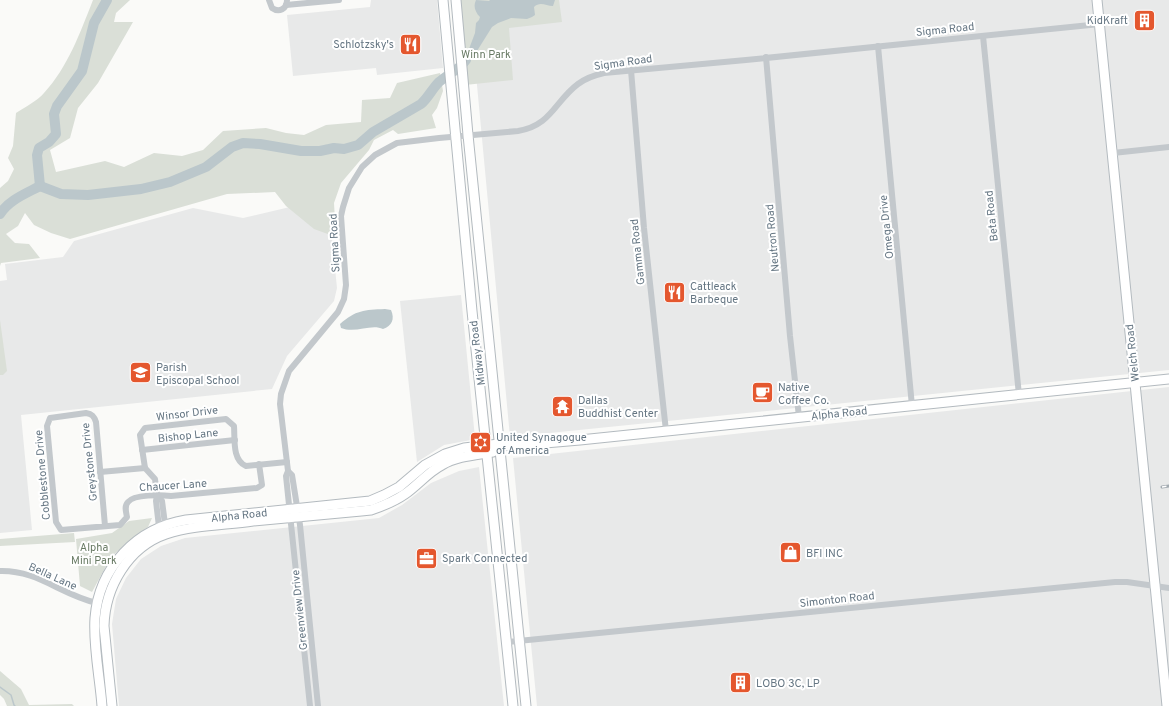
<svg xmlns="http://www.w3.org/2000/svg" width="1169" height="706" font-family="Overpass,sans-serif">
<rect width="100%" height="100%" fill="#fafaf8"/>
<g fill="#e8e9e9">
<path d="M371,0H437L443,68L377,75L376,68L293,76L287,15L370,7Z"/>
<path d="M469,0H1169V370L510,437Z"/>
<path d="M328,198L337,288L334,301L287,356L272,389L21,415L32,530L0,533V281L7,280L5,264L63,257L74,241L193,208L243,218Z"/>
<path d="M461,295L475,438L471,440L444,445L417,462L400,301Z"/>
<path d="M1169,387V706H537L513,458Z"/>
<path d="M479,467L504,706H119L112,624L116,599L126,578L141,559L161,546L185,538L379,518L402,505L431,483L459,471Z"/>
</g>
<g fill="#dadfd7">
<path d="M93,0H130L116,13L114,22H133L98,83L78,108L70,138L50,150L56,172L105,161L124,167L154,153L182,156L203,150L223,131L266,128L286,133L304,135L326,125L361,122L362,100L390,98L397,83L440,73L443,91L437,108L432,115L436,128L398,134L393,130L374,140L369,150L341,183L334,203L336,237L314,229L286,206L275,192L227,194L70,239L51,233L34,225L25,213L18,226L6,234L15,243L29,244L40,258L1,263L0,266V188L8,181L14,169L8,158L13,146L16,113C25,107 37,101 44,93C68,67 80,33 93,0Z"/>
<path d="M457,0H559L562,22L509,28L513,80L465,85Z"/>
<path d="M0,320L7,371L3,375H0Z"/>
<path d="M152,518L148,527L130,540L111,557L92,592L80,586L76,539L112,533L129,521Z"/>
<path d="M74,533L75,542L0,546V539Z"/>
<path d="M0,671L21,689L29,705L72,704L74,706H7L4,699L0,695Z"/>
</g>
<g fill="#bbc7cb">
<path d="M476,0L489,1L490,0H555L553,6C546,6 540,1 534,7L535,15L532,17L527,19L511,18L498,23L492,27L472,59L463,65L475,33L476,23L479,20L480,17C475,12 473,6 476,0Z"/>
<path d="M385,309L391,310C395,319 392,326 383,329C371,323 356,334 341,328L340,324C356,310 364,310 385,309Z"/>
</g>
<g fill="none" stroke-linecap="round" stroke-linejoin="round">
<path stroke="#bbc7cb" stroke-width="1.5" d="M0,687L11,695L14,705L15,706"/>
<g stroke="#bbc7cb" stroke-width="10">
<path d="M40,186L37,155L39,148L49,142L56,134L54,114L57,106L82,71L94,23L107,0"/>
<path d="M0,214C9,200 25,194 40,186L61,194L88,195L141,189L170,182L206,167L232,147L243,143L260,144L301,151H320L334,148L344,149L358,145L373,132L421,104C428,98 432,89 439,82C448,74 459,70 466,60"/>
</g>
<defs>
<g id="secondary">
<path d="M443,0L472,311L513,706"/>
<path d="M456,0L468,135L526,706"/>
<path d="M1097,0L1167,706"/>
<path d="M102,706C100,678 93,646 95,618C99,567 137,528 186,520L370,501L384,495L399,487L425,465L445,454L464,448L499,444L510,446L580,440L1169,379"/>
<path d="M112,706L104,626C105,587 128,547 166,534C194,525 225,525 253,521C293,517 332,514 371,510C383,506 395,501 405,494C418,485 428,472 442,465C457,456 476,455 493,452"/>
</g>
</defs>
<use href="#secondary" stroke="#b3babf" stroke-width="11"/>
<g stroke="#c3c8cc" stroke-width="6">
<path d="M269,0L272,8C279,13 287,9 287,0"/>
<path d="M286,5L339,0"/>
<path d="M983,36L1019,395"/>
<path d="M878,46L912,406"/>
<path d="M766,57L790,336L799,417"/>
<path d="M631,70L644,228L666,431"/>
<path d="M1113,153L1169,147"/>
<path d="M142,450L235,440"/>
<path d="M288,471L286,476L310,706"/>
<path d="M100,472L145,468"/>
<path d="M157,495L162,501L165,524"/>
<path d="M105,526L96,422C94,416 92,414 86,413L50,418L47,426L56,522L61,530L120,525L127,517C126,512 124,506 128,502C134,494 161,495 171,496L257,488L262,485L259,464"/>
<path d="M159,527L156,501L157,495L155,479L145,468L140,435L145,428L226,419L234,426C235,439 232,460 246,466L287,462"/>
<path d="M0,571C38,570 61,595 97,603"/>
<path d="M507,642L1115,582H1127L1169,588"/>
<path d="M318,706L300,525L292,475L288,471L280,404L281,394L289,371L338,312L344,299L346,285L341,216L343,207L349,188L362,167L375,155L397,143L439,138L518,131C551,126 555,101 578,84C586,78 595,75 604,73L746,60L1100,24"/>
</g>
<use href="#secondary" stroke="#fff" stroke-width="9"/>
<defs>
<path id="rail" d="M1162,487L1169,486"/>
</defs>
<use href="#rail" stroke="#a2aab0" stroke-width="3"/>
<use href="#rail" stroke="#fff" stroke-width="1.5" stroke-dasharray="4.5" stroke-linecap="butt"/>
</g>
<defs>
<symbol id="building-square" viewBox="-11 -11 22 22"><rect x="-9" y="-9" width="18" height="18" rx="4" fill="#e4572e" stroke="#fff"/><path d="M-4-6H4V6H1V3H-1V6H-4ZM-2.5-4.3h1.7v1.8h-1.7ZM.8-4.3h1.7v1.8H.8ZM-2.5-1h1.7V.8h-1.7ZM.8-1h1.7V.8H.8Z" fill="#fff"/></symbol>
<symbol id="restaurant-square" viewBox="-11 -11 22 22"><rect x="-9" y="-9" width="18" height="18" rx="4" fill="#e4572e" stroke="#fff"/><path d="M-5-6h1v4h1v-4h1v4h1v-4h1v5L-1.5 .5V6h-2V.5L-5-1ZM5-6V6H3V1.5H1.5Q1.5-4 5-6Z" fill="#fff"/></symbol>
<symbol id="school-square" viewBox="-11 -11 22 22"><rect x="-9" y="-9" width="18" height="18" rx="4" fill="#e4572e" stroke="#fff"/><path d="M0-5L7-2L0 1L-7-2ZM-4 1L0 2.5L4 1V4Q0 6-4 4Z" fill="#fff"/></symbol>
<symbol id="cafe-square" viewBox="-11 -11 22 22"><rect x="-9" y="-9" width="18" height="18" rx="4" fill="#e4572e" stroke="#fff"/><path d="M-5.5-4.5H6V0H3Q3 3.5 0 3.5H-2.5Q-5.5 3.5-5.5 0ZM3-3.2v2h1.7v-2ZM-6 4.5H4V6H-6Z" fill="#fff"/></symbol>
<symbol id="temple-square" viewBox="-11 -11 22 22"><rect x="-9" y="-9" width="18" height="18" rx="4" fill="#e4572e" stroke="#fff"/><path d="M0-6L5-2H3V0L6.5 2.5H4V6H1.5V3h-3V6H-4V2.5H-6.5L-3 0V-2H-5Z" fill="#fff"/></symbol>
<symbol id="synagogue-square" viewBox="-11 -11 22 22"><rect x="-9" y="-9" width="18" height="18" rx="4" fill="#e4572e" stroke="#fff"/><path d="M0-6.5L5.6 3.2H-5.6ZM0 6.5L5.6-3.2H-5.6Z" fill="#fff"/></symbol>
<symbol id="shop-square" viewBox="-11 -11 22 22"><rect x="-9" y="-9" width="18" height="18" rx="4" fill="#e4572e" stroke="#fff"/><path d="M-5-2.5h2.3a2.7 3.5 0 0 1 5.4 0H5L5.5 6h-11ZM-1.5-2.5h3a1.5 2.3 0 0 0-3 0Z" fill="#fff"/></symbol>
<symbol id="office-square" viewBox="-11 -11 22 22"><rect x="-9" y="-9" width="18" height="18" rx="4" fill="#e4572e" stroke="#fff"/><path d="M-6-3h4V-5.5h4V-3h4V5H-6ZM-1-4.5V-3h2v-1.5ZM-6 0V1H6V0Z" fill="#fff"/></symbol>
</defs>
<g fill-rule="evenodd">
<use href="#building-square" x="1132" y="8" width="25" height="25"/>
<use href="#restaurant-square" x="398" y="32" width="25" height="25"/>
<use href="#restaurant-square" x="662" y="280" width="25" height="25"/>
<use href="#school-square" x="128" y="360" width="25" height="25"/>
<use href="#cafe-square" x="750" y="380" width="25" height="25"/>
<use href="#temple-square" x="550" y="394" width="25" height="25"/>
<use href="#synagogue-square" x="468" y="430" width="25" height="25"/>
<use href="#shop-square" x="778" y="540" width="25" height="25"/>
<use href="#office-square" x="414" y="546" width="25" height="25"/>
<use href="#building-square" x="728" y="670" width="25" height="25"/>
</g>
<g text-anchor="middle" stroke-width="4" stroke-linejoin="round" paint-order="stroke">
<g font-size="11" fill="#657683" stroke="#fff" text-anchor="start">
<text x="1128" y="24" text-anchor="end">KidKraft</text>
<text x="394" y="48" text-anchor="end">Schlotzsky's</text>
<text x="690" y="290">Cattleack<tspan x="690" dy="13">Barbeque</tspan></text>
<text x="156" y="371">Parish<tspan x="156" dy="13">Episcopal School</tspan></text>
<text x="778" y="391">Native<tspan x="778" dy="13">Coffee Co.</tspan></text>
<text x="578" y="404">Dallas<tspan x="578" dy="13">Buddhist Center</tspan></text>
<text x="496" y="441">United Synagogue<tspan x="496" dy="13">of America</tspan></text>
<text x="806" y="557">BFI INC</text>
<text x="442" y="562">Spark Connected</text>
<text x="756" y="687">LOBO 3C, LP</text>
</g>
<g font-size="11" fill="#657683" stroke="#fff">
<text transform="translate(945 29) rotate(-6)" y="4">Sigma Road</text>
<text transform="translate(623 62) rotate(-8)" y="4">Sigma Road</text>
<text transform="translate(991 216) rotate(-96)" y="4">Beta Road</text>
<text transform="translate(886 227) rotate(-96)" y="4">Omega Drive</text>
<text transform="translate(772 238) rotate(-95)" y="4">Neutron Road</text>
<text transform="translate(334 243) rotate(-93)" y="4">Sigma Road</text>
<text transform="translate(637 252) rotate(-96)" y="4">Gamma Road</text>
<text transform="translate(477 353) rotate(-97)" y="4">Midway Road</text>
<text transform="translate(1132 353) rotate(-96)" y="4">Welch Road</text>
<text transform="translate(187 413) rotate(-7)" y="4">Winsor Drive</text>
<text transform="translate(839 413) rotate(-6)" y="4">Alpha Road</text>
<text transform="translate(188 435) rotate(-6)" y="4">Bishop Lane</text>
<text transform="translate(89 462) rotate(-96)" y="4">Greystone Drive</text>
<text transform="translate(42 475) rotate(-95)" y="4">Cobblestone Drive</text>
<text transform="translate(173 485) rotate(-4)" y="4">Chaucer Lane</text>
<text transform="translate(239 515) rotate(-6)" y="4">Alpha Road</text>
<text transform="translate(53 576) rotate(24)" y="4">Bella Lane</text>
<text transform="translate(837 599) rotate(-6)" y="4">Simonton Road</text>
<text transform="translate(299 610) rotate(-96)" y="4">Greenview Drive</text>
</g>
<g font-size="11" fill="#687a64" stroke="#fff">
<text x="486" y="58">Winn Park</text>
<text x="94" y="551">Alpha<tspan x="94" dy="13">Mini Park</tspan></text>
</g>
</g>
</svg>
